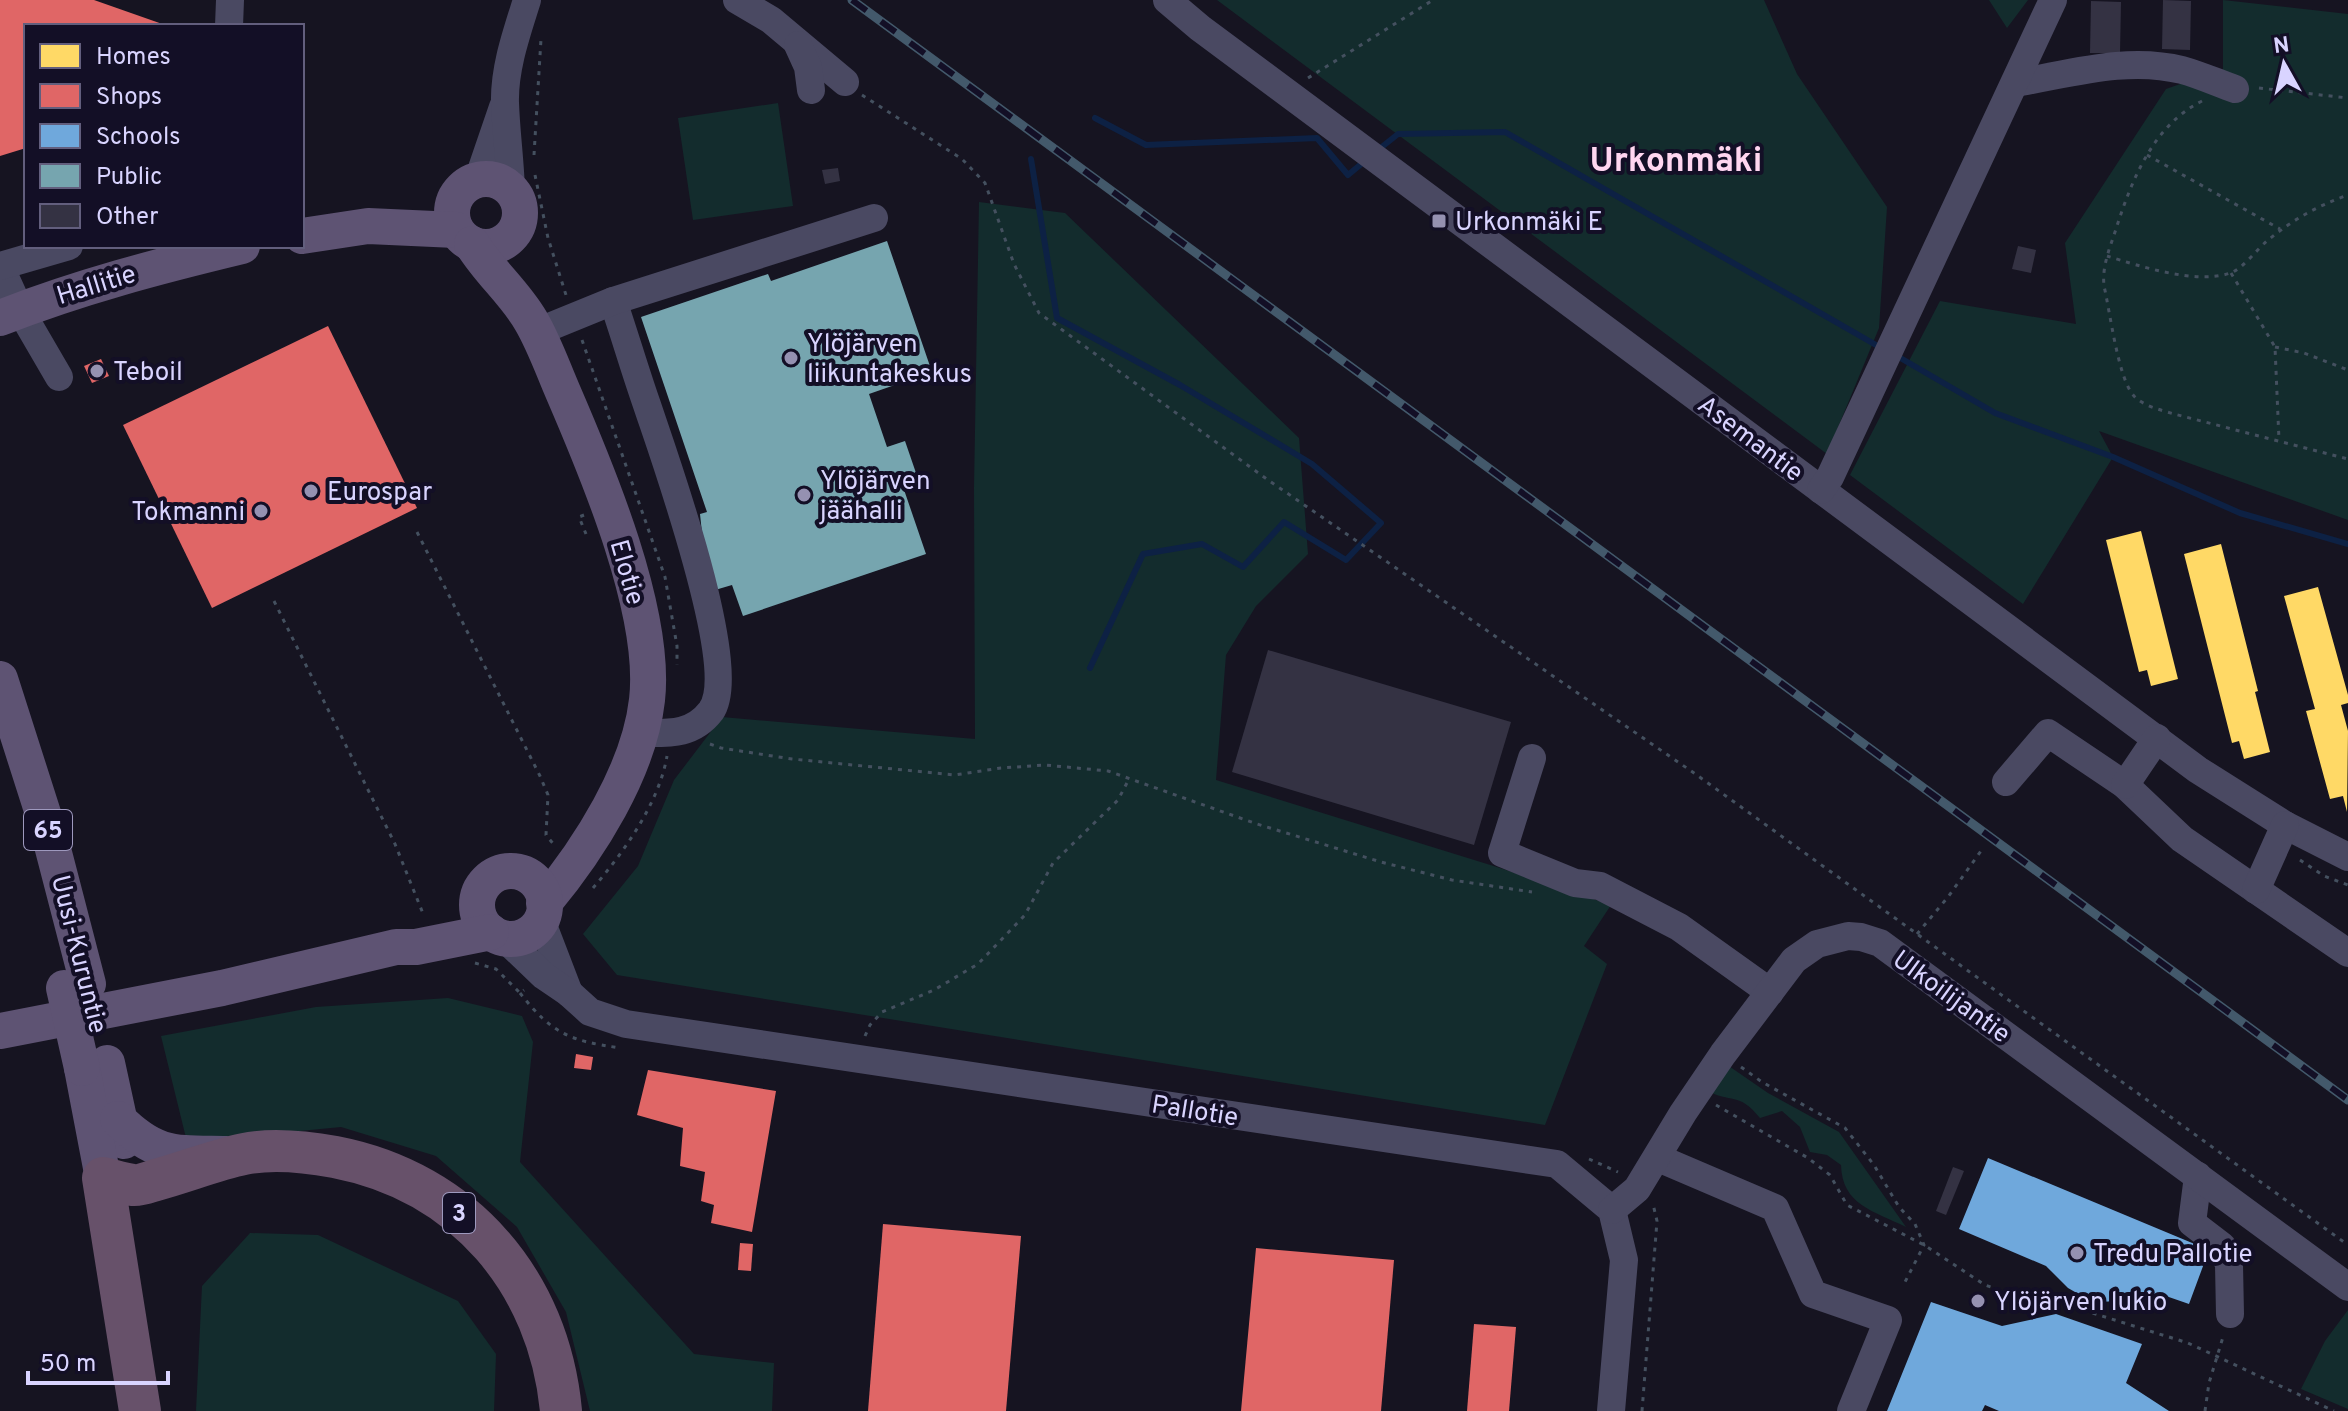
<svg xmlns="http://www.w3.org/2000/svg" width="2348" height="1411" font-family="Overpass,sans-serif">
<rect width="100%" height="100%" fill="#161421"/>
<g fill="#132c2d">
<path d="M1217,0H1764L1797,74L1887,207L1879,328L1827,454Z"/>
<path d="M1989,0H2028L2007,28Z"/>
<path d="M2223,0L2348,14V520L2099,431L2113,457L2023,604L1850,475L1940,301L2076,324L2065,243L2166,89L2223,69Z"/>
<path d="M778,103L793,206L693,220L678,118Z"/>
<path d="M979,202L1065,213L1299,438L1308,554L1256,606L1226,655L1216,780L1500,868L1611,905L1584,946L1607,964L1545,1125L617,975L583,934L638,866L674,780L722,717L975,739L974,488Z"/>
<path d="M448,998L522,1016L533,1042L520,1162L694,1354L774,1363L772,1411H590L566,1312L517,1227L436,1156L341,1127L187,1142L161,1036L316,1007Z"/>
<path d="M1723,1062L1768,1093L1839,1132L1906,1227C1874,1211 1842,1205 1841,1165L1827,1155L1810,1152L1800,1127L1782,1111L1760,1118C1738,1091 1732,1104 1705,1090Z"/>
<path d="M250,1233L318,1235L458,1301L496,1354L494,1411H196L202,1286Z"/>
<path d="M2348,1310V1409L2301,1389L2325,1341Z"/>
</g>
<g fill="#ffd966">
<path d="M2141,531L2178,679L2151,686L2147,670L2139,672L2106,540Z"/>
<path d="M2221,544L2258,691L2255,692L2270,752L2244,759L2239,741L2232,743L2184,554Z"/>
<path d="M2318,587L2348,695V703L2341,705L2348,731L2347,812L2343,796L2330,799L2306,711L2315,709L2284,596Z"/>
</g>
<g fill="#e06666">
<path d="M0,0H94L168,26H26V148L0,156Z"/>
<path d="M328,326L417,508L212,608L123,425Z"/>
<path d="M101,359L109,376L92,383L84,366Z"/>
<path d="M576,1054L593,1057L591,1070L574,1068Z"/>
<path d="M648,1070L776,1091L752,1232L711,1223L714,1205L701,1201L705,1172L680,1166L683,1128L637,1115Z"/>
<path d="M883,1224L1021,1236L1006,1411H868Z"/>
<path d="M740,1243L753,1244L751,1271L738,1270Z"/>
<path d="M1256,1248L1394,1260L1381,1411H1241Z"/>
<path d="M1474,1324L1516,1327L1509,1411H1467Z"/>
</g>
<g fill="#6fa8dc">
<path d="M1988,1158L2209,1250L2189,1304L2163,1295L2158,1305L2134,1299L2103,1302L2082,1296L2068,1288L2046,1266L1959,1229Z"/>
<path d="M1931,1302L2002,1326L2056,1314L2142,1344L2126,1383L2169,1411H1999L1985,1405L1982,1411H1887Z"/>
</g>
<path fill="#76a5af" d="M887,241L932,372L869,394L887,447L905,441L916,473L900,478L926,554L743,616L732,585L715,590L705,561L700,514L707,512L641,317L768,274L771,281Z"/>
<g fill="none" stroke-linecap="round" stroke-linejoin="round">
<g stroke="#0d2144" stroke-width="6">
<path d="M1095,118L1146,145L1317,138L1348,175L1366,160"/>
<path d="M1378,150L1398,134L1505,132L1883,349"/>
<path d="M1031,159L1057,318L1180,385L1312,464L1381,523L1346,560L1284,522L1243,567L1202,544L1143,554L1090,668"/>
<path d="M1897,356L1995,413L2113,457L2240,513L2348,544"/>
</g>
</g>
<g fill="#343243">
<path d="M2163,0L2191,1L2190,50L2162,49Z"/>
<path d="M2091,1L2121,2L2120,53H2090Z"/>
<path d="M838,168L840,181L825,184L822,170Z"/>
<path d="M2018,246L2036,250L2031,273L2012,269Z"/>
<path d="M1268,650L1511,722L1474,845L1232,772Z"/>
<path d="M1953,1167L1964,1171L1946,1215L1936,1211Z"/>
</g>
<g fill="none" stroke-linecap="round" stroke-linejoin="round">
<g stroke="#44505f" stroke-width="3" stroke-dasharray="4 6" stroke-linecap="butt">
<path d="M1308,78L1433,0"/>
<path d="M2259,88L2348,98"/>
<path d="M862,95L962,159L985,183L1014,264L1039,313L1268,480L1694,773L2348,1245"/>
<path d="M2202,101C2152,126 2131,182 2115,232C2109,250 2102,267 2104,286C2110,311 2118,379 2134,396C2143,406 2161,410 2174,414L2348,459"/>
<path d="M534,155L541,39"/>
<path d="M2147,155L2280,229"/>
<path d="M535,175L548,238L566,295"/>
<path d="M2107,256C2139,266 2197,285 2230,273C2243,269 2256,250 2267,241C2292,220 2317,206 2348,195"/>
<path d="M2231,273L2275,347L2279,440"/>
<path d="M582,340L665,577L677,646V665"/>
<path d="M2275,347L2304,353L2348,370"/>
<path d="M584,515L579,517L586,534"/>
<path d="M417,532L540,776L548,795L546,835L555,846"/>
<path d="M274,601L395,844L424,916"/>
<path d="M710,744L721,748L792,759L955,775L1001,768L1045,765L1108,771L1257,824L1381,862L1452,880L1532,892"/>
<path d="M2300,860L2324,876L2348,885"/>
<path d="M593,888C624,852 659,803 667,756"/>
<path d="M1917,934L1948,897L1981,851"/>
<path d="M475,963L496,969L520,993L524,990"/>
<path d="M520,993C552,1034 570,1041 621,1048"/>
<path d="M865,1036L870,1025L882,1012L934,990L978,964L1025,915L1053,863L1118,800L1129,779"/>
<path d="M1741,1067L1762,1082L1845,1128L1874,1165L1899,1207L1915,1224L1924,1245L1905,1282"/>
<path d="M1716,1105L1808,1158L1830,1175L1847,1205L1924,1245L1985,1285L2016,1296L2046,1299L2070,1306L2188,1343L2334,1411"/>
<path d="M1589,1159L1618,1172"/>
<path d="M1642,1411L1657,1221L1653,1204"/>
<path d="M2205,1411L2209,1383L2223,1337"/>
</g>
<g stroke="#4a4962" stroke-width="28">
<path d="M737,0L771,20L845,82"/>
<path d="M1167,0L1200,28L2198,770L2285,825L2348,857"/>
<path d="M229,26L230,0"/>
<path d="M798,45L808,67L811,90"/>
<path d="M2015,83C2070,74 2127,56 2182,70C2200,75 2218,83 2235,89"/>
<path d="M478,180L503,107"/>
<path d="M511,190C510,160 506,132 505,103C504,68 517,32 527,0"/>
<path d="M0,266L20,310L59,377"/>
<path d="M0,266L69,246"/>
<path d="M613,301C625,336 635,371 647,405C664,456 741,669 711,711C692,736 667,733 639,733"/>
<path d="M537,332L613,301L874,218"/>
<path d="M1821,490L1830,477L2053,0"/>
<path d="M1532,758L1502,853L1575,883L1600,886L1679,927L1770,992"/>
<path d="M2006,782L2048,733L2125,785L2182,839L2348,953"/>
<path d="M2125,785L2157,738"/>
<path d="M2256,890L2285,825"/>
<path d="M541,920L569,993"/>
<path d="M504,938L544,976L569,993L590,1012L626,1024L1557,1164L1612,1210L1624,1260L1611,1411"/>
<path d="M1658,1158L1775,1208L1813,1294L1888,1320L1851,1411"/>
<path d="M2198,1176L2192,1223L2222,1246L2229,1265L2230,1314"/>
<path d="M1612,1210L1637,1189L1683,1113L1723,1054L1794,960L1817,944L1848,936L1861,937L1880,943L2348,1287"/>
</g>
<g stroke="#5e5373" stroke-width="36">
<circle cx="486" cy="213" r="34"/>
<path d="M302,236L368,226L456,230"/>
<path d="M472,244C489,272 515,293 531,321C544,343 553,369 563,392C598,473 657,613 647,700C639,771 589,849 544,903"/>
<path d="M0,318C79,287 159,266 242,246"/>
<path d="M0,679L47,826L88,984"/>
<circle cx="511" cy="905" r="34"/>
<path d="M0,1031L222,988L396,947H416L491,932"/>
<path d="M107,1063L124,1141"/>
<path d="M82,1068L103,1178"/>
<path d="M118,1119C156,1157 175,1153 226,1154"/>
</g>
<path stroke="#67516a" stroke-width="42" d="M140,1411L103,1178C112,1180 123,1184 133,1185C140,1186 149,1182 156,1180C186,1172 215,1160 244,1154C273,1148 307,1152 335,1157C464,1182 549,1282 561,1411"/>
<defs>
<path id="rail" d="M852,0L2348,1100"/>
</defs>
<use href="#rail" stroke="#43596b" stroke-width="9"/>
<use href="#rail" stroke="#130f26" stroke-width="6" stroke-dasharray="18" stroke-linecap="butt"/>
<path stroke="#5e5373" stroke-width="36" d="M64,988L82,1068"/>
</g>
<g fill="#9591b1" stroke="#130f26" stroke-width="3">
<rect x="1431" y="213" width="16" height="16" rx="4"/>
<circle cx="791" cy="358" r="8"/>
<circle cx="97" cy="371" r="8"/>
<circle cx="311" cy="491" r="8"/>
<circle cx="804" cy="495" r="8"/>
<circle cx="261" cy="511" r="8"/>
<circle cx="2077" cy="1253" r="8"/>
<circle cx="1978" cy="1301" r="8"/>
</g>
<g text-anchor="middle" stroke-width="8" stroke-linejoin="round" paint-order="stroke">
<g fill="#130f26" stroke="#9e99be" stroke-width="2">
<rect x="24" y="810" width="48" height="40" rx="6"/>
<rect x="443" y="1193" width="32" height="40" rx="6"/>
</g>
<g font-size="24" font-weight="bold" fill="#d9d4ff">
<text x="48" y="838">65</text>
<text x="459" y="1221">3</text>
</g>
<g font-size="26" fill="#d9d4ff" stroke="#130f26" text-anchor="start">
<text x="1455" y="230">Urkonmäki E</text>
<text x="807" y="352">Ylöjärven<tspan x="807" dy="30">liikuntakeskus</tspan></text>
<text x="113" y="380">Teboil</text>
<text x="820" y="489">Ylöjärven<tspan x="820" dy="30">jäähalli</tspan></text>
<text x="327" y="500">Eurospar</text>
<text x="245" y="520" text-anchor="end">Tokmanni</text>
<text x="2093" y="1262">Tredu Pallotie</text>
<text x="1994" y="1310">Ylöjärven lukio</text>
</g>
<g font-size="26" fill="#d9d4ff" stroke="#130f26">
<text transform="translate(96 284) rotate(-17)" y="9">Hallitie</text>
<text transform="translate(1751 438) rotate(37)" y="9">Asemantie</text>
<text transform="translate(628 572) rotate(74)" y="9">Elotie</text>
<text transform="translate(80 954) rotate(76)" y="9">Uusi-Kuruntie</text>
<text transform="translate(1952 996) rotate(36)" y="9">Ulkoilijantie</text>
<text transform="translate(1195 1110) rotate(9)" y="9">Pallotie</text>
</g>
<g font-size="34" font-weight="bold" fill="#ffd6f0" stroke="#130f26">
<text x="1676" y="171">Urkonmäki</text>
</g>
</g>
<rect x="24" y="24" width="280" height="224" fill="#130f26" stroke="#625e7d" stroke-width="2"/>
<rect x="40" y="44" width="40" height="24" fill="#ffd966" stroke="#625e7d" stroke-width="2"/>
<text x="96" y="64" font-size="24" fill="#d9d4ff">Homes</text>
<rect x="40" y="84" width="40" height="24" fill="#e06666" stroke="#625e7d" stroke-width="2"/>
<text x="96" y="104" font-size="24" fill="#d9d4ff">Shops</text>
<rect x="40" y="124" width="40" height="24" fill="#6fa8dc" stroke="#625e7d" stroke-width="2"/>
<text x="96" y="144" font-size="24" fill="#d9d4ff">Schools</text>
<rect x="40" y="164" width="40" height="24" fill="#76a5af" stroke="#625e7d" stroke-width="2"/>
<text x="96" y="184" font-size="24" fill="#d9d4ff">Public</text>
<rect x="40" y="204" width="40" height="24" fill="#343243" stroke="#625e7d" stroke-width="2"/>
<text x="96" y="224" font-size="24" fill="#d9d4ff">Other</text>
<g transform="translate(2284 64) rotate(352)" stroke="#130f26" stroke-width="6" paint-order="stroke">
<path d="M0-6L14 30L0 20L-14 30Z" fill="#d9d4ff"/>
<text y="-12" font-size="22" font-weight="bold" text-anchor="middle" fill="#d9d4ff">N</text>
</g>
<path d="M28 1371v12h140v-12" fill="none" stroke="#d9d4ff" stroke-width="4"/>
<text x="40" y="1371" font-size="24" fill="#d9d4ff" stroke="#130f26" stroke-width="6" paint-order="stroke">50 m</text>
</svg>
